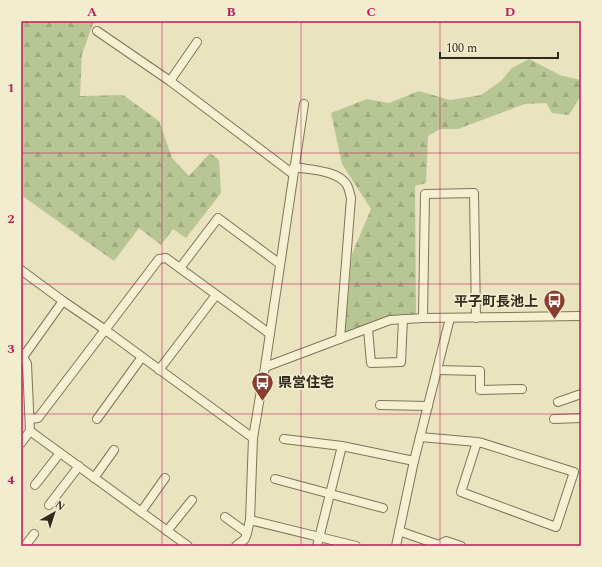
<svg xmlns="http://www.w3.org/2000/svg" width="602" height="567" font-family="Spectral,'Noto Sans JP',serif">
<defs>
<pattern id="forest-firs" width="22" height="20" patternUnits="userSpaceOnUse"><rect width="22" height="20" fill="#b8c695"/><path d="M5 1l3.5 6h-7zM16 11l3.5 6h-7z" fill="#9faa80"/></pattern>
</defs>
<rect width="100%" height="100%" fill="#e9e3c0"/>
<g fill="url(#forest-firs)">
<path d="M21,21H94L82,54L80,96L123,95L159,121L172,158L189,176L210,153L219,160L221,193L186,238L173,229L161,245L139,228L114,261L21,195Z"/>
<path d="M529,59L562,76L581,80V95L569,115L552,113L546,103L525,104L458,129H440L428,136L426,183L415,186L416,314L390,315L345,333L352,254L371,209L342,164L331,113L367,99L389,103L419,91L450,100L481,95L501,81L512,68Z"/>
</g>
<g fill="none" stroke-linecap="round" stroke-linejoin="round">
<defs>
<g id="minor">
<path d="M97,31L170,81L293,174"/>
<path d="M170,81L197,42"/>
<path d="M294,167C310,170 338,170 347,185C349,189 350,194 351,198L340,339"/>
<path d="M180,268L218,218L280,264"/>
<path d="M21,270L63,301L104,329L253,438"/>
<path d="M423,318L425,194L474,193L476,318"/>
<path d="M368,329L371,363L401,362L403,319"/>
<path d="M21,353L27,364L30,431L188,546"/>
<path d="M23,357L63,301"/>
<path d="M265,367L390,320L423,318L581,316"/>
<path d="M159,370L216,295"/>
<path d="M437,370L480,371V390L522,389"/>
<path d="M558,402L581,394"/>
<path d="M380,405L428,406"/>
<path d="M30,419L38,418L159,259L166,258L270,334"/>
<path d="M97,419L142,357"/>
<path d="M554,419L581,418"/>
<path d="M420,437L477,442L482,443L574,472L556,527L461,492L477,442"/>
<path d="M284,439L342,446L414,461"/>
<path d="M21,443L30,431"/>
<path d="M94,478L114,450"/>
<path d="M275,479L383,508"/>
<path d="M35,485L60,453"/>
<path d="M49,505L79,466"/>
<path d="M141,512L165,478"/>
<path d="M225,517L247,533"/>
<path d="M250,520L356,546"/>
<path d="M167,531L192,500"/>
<path d="M399,531L439,545L446,541L461,546"/>
<path d="M25,546L34,534"/>
<path d="M236,546L245,539L247,533L250,520L253,438L265,367L304,104"/>
<path d="M317,546L342,446"/>
<path d="M396,546L414,461L450,318"/>
</g>
</defs>
<use href="#minor" stroke="#807459" stroke-width="10"/>
<use href="#minor" stroke="#f5f0d2" stroke-width="8"/>
</g>
<path fill="none" stroke="#c2185b" stroke-width="1" stroke-opacity="0.55" d="M162,21V546M301,21V546M440,21V546M21,153H581M21,284H581M21,414H581"/>
<defs>
<symbol id="bus-pin" viewBox="-11 -11 22 30"><path d="M0 17L-7.5 6A9.5 9.5 0 1 1 7.5 6Z" fill="#8a3d2f" stroke="#f1edce"/><path d="M-5-6H5V4H4V6H2V4H-2V6H-4V4H-5ZM-3.5-4V0h7V-4ZM-3.5 1.2v1.5H-2V1.2ZM2 1.2v1.5H3.5V1.2Z" fill="#fff"/></symbol>
</defs>
<g fill-rule="evenodd">
<use href="#bus-pin" x="542" y="288" width="25" height="34"/>
<use href="#bus-pin" x="250" y="370" width="25" height="34"/>
</g>
<g text-anchor="middle" stroke-width="3.5" stroke-linejoin="round" paint-order="stroke">
<g font-size="14" font-weight="bold" fill="#312a1d" stroke="#f1edce" text-anchor="end">
<text x="538" y="306">平子町長池上</text>
<text x="278" y="387" text-anchor="start">県営住宅</text>
</g>
</g>
<rect width="602" height="567" fill="none" stroke="#f1edce" stroke-width="44"/>
<g transform="translate(54 513) rotate(39)" stroke="#f1edce" stroke-width="3" paint-order="stroke">
<path d="M0-3L7 15L0 10L-7 15Z" fill="#312a1d"/>
<text y="-6" font-size="11" font-weight="bold" text-anchor="middle" fill="#312a1d">N</text>
</g>
<path d="M440 52v6h118v-6" fill="none" stroke="#312a1d" stroke-width="2"/>
<text x="446" y="52" font-size="12" fill="#312a1d" stroke="#f1edce" stroke-width="3" paint-order="stroke">100 m</text>
<rect x="22" y="22" width="558" height="523" fill="none" stroke="#c2185b" stroke-width="1.5"/>
<g font-size="13" text-anchor="middle" font-weight="bold" fill="#c2185b">
<text x="92" y="16">A</text>
<text x="231" y="16">B</text>
<text x="371" y="16">C</text>
<text x="510" y="16">D</text>
<text x="11" y="92">1</text>
<text x="11" y="223">2</text>
<text x="11" y="353">3</text>
<text x="11" y="484">4</text>
</g>
</svg>
